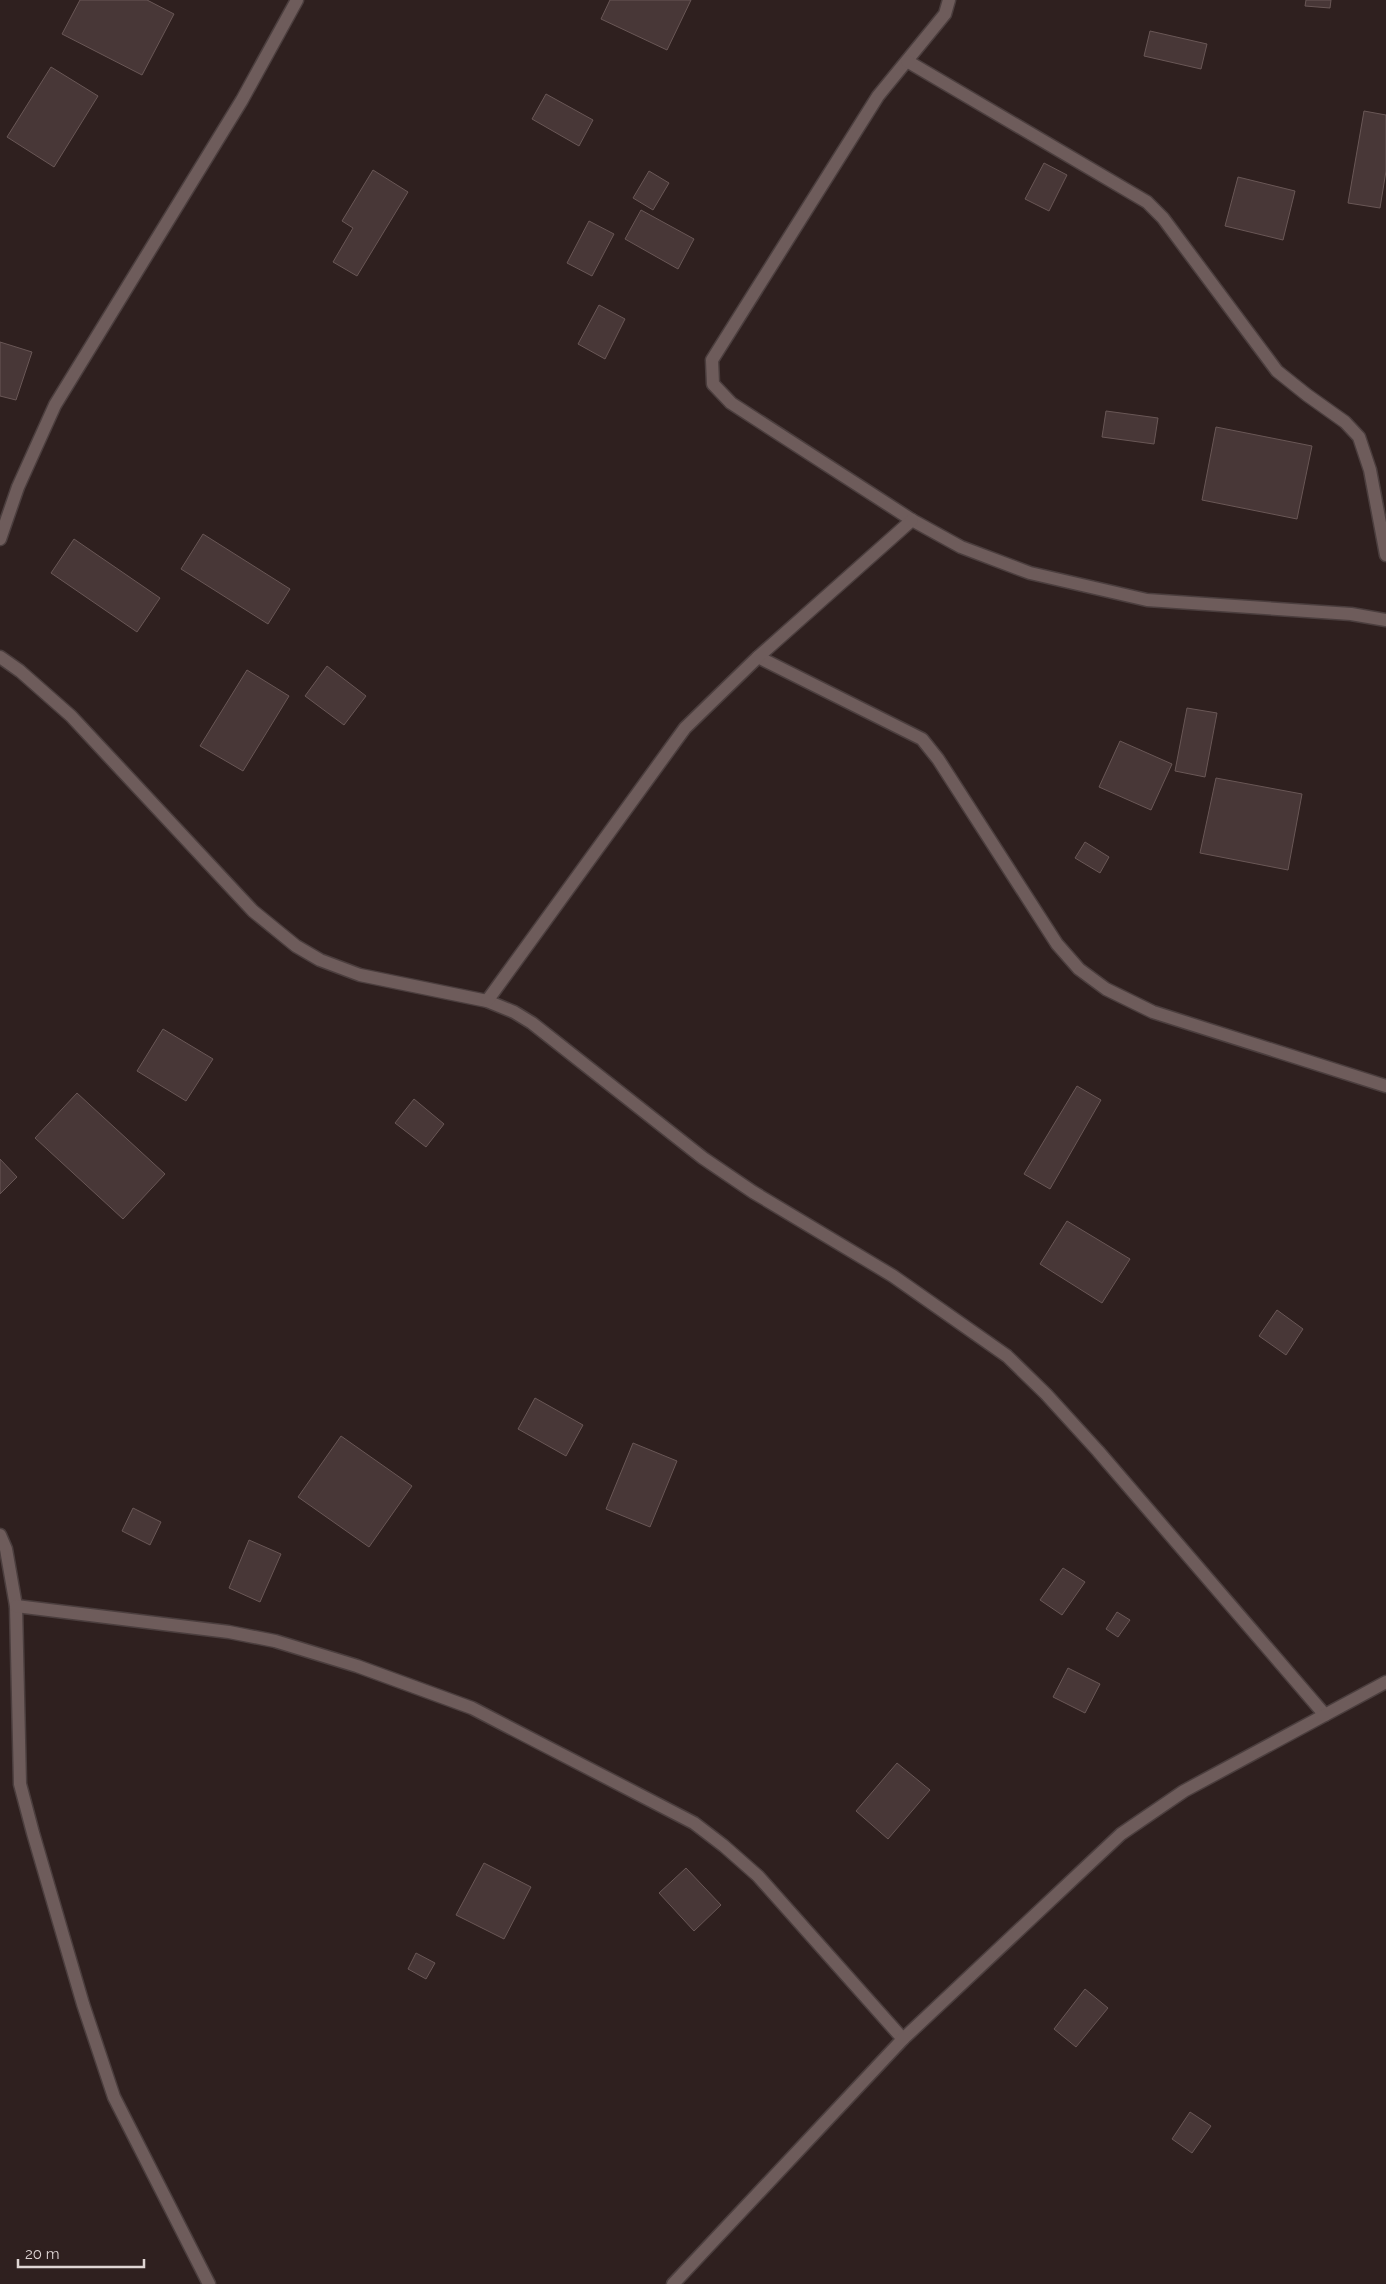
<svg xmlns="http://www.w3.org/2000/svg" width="1386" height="2284" font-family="Raleway,sans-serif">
<rect width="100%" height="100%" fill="#2f201f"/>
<g fill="#483737" stroke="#695756">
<path d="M80,0H147L174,14L142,75L62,34Z"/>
<path d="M610,0H691L667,50L601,19Z"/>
<path d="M1306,0H1331L1330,8L1305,6Z"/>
<path d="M1150,31L1207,44L1201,69L1144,56Z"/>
<path d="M51,67L98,96L54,167L7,137Z"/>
<path d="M546,94L593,120L579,146L532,119Z"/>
<path d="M1364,111L1386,115V171L1380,208L1348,203Z"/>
<path d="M1044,163L1067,175L1049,211L1025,199Z"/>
<path d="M373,170L408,192L357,276L333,262L353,228L342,221Z"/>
<path d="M649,171L669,183L653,210L633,198Z"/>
<path d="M1238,177L1295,191L1283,240L1225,226Z"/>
<path d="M641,210L694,239L678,269L625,239Z"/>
<path d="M589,221L614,234L592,276L567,263Z"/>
<path d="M599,305L625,319L605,359L578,344Z"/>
<path d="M0,342L32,352L16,400L0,396Z"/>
<path d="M1106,411L1158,418L1154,444L1102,437Z"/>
<path d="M1216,427L1312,446L1297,519L1202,500Z"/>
<path d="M203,534L290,589L268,624L181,569Z"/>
<path d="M74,539L160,598L137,632L51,573Z"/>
<path d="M327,666L366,696L344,725L305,696Z"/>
<path d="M247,670L289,696L243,771L200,746Z"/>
<path d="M1187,708L1217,713L1205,777L1175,771Z"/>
<path d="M1120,741L1172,764L1151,810L1099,787Z"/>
<path d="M1216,778L1302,794L1288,870L1200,853Z"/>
<path d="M1085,842L1109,857L1100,873L1075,858Z"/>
<path d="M163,1029L213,1059L186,1101L137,1071Z"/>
<path d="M1077,1086L1101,1100L1050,1189L1024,1174Z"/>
<path d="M77,1093L165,1174L123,1219L35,1138Z"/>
<path d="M414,1099L444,1124L426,1147L395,1123Z"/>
<path d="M0,1159L17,1177L0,1194Z"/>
<path d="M1067,1221L1130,1259L1102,1303L1040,1264Z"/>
<path d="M1277,1310L1303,1329L1286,1355L1259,1336Z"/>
<path d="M535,1398L583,1425L566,1456L518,1429Z"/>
<path d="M341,1436L412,1486L369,1547L298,1497Z"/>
<path d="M633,1443L677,1461L650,1527L606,1509Z"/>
<path d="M133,1508L161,1522L150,1545L122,1531Z"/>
<path d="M249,1540L281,1554L260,1602L229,1588Z"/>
<path d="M1063,1568L1085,1582L1062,1615L1040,1600Z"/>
<path d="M1117,1612L1130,1620L1118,1637L1106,1629Z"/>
<path d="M1068,1668L1100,1684L1085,1713L1053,1697Z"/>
<path d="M897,1763L930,1790L888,1839L856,1811Z"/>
<path d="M484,1863L531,1887L504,1939L456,1915Z"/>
<path d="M686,1868L721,1905L694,1931L659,1893Z"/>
<path d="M416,1953L435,1963L426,1979L408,1969Z"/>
<path d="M1085,1989L1108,2008L1076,2047L1054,2029Z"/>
<path d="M1190,2112L1211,2126L1192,2153L1172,2139Z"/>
</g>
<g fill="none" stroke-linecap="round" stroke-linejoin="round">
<defs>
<g id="minor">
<path d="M949,0L945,14L878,96L712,360L713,384L731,403L912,520L961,547L1030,573L1147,600L1351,614L1386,620"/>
<path d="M907,61L1147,202L1163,218L1277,371L1307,395L1345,422L1359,437L1370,470L1386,555"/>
<path d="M0,539L18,487L55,405L242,100L297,0"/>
<path d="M0,657L20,671L71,716L253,911L296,946L320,960L360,975L487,1001L514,1012L532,1023L703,1158L753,1192L893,1276L1007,1356L1046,1394L1098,1451L1325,1715"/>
<path d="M758,657L922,739L938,759L1057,944L1079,969L1106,989L1153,1012L1386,1086"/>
<path d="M487,1001L685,728L758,657L912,520"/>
<path d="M0,1535L6,1549L16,1606L20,1784L33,1833L83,2004L114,2097L209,2284"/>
<path d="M16,1606L229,1632L275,1641L357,1666L472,1708L694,1823L724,1846L758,1876L903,2039"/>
<path d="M673,2284L903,2039L1121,1834L1184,1791L1386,1682"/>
</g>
</defs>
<use href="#minor" stroke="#4b3e3e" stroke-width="15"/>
<use href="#minor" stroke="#6e5c5b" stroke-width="12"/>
</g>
<path d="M18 2259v8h126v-8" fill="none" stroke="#dfd5d4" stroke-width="2.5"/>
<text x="25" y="2259" font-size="15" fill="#dfd5d4" stroke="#2f201f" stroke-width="4" paint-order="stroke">20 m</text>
</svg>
